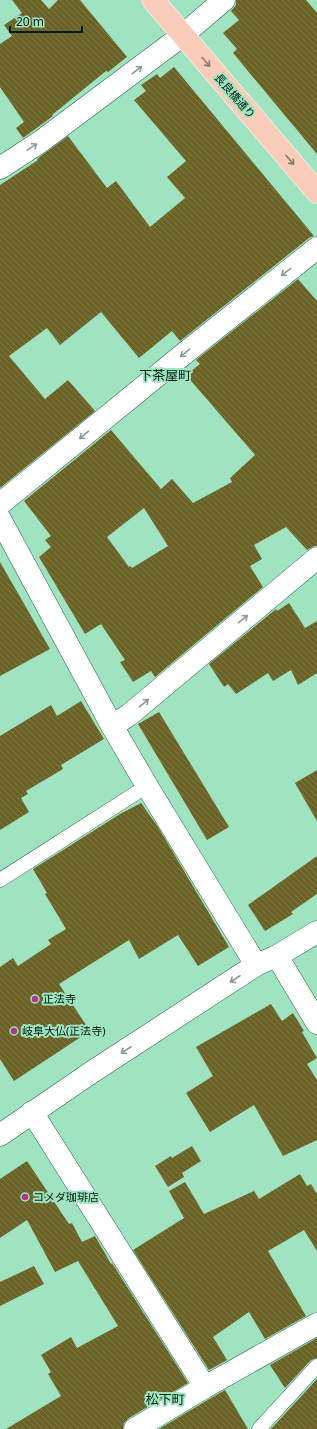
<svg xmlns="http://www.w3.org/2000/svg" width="317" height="1429" font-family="'Noto Sans','Noto Sans JP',sans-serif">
<defs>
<pattern id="building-back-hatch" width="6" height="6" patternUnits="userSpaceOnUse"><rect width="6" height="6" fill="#6b6325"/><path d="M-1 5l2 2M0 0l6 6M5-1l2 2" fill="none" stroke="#7d794a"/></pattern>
</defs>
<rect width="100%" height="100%" fill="#a0e3c0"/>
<g fill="url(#building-back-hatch)" fill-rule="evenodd">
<path d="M12,0H41L49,9L58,0H80L127,57L108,72L106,71L52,115L53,116L23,138L16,128L24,122L0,87V44L12,36L4,25L22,13Z"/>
<path d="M236,0H306L317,13V154L233,53L237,49L223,33L239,20L231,11L236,5Z"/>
<path d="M174,67L314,236L309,238L180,341L172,331L139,358L101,312L60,345L47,328L9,356L45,399L68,380L95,411L0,488V185L38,160L37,159L68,136L107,188L116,181L150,227L185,198L167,177L186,161L134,100L146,91L141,85L157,74L160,78Z"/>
<path d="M298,279L317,301V546H314L307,550L286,527L254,545L262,559L250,566L263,587L155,677L151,671L133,682L120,662L125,660L101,624L85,634L39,557L51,547L45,540L51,536L24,501L111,430L161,489L172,479L193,503L232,482L230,478L255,455L186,375L200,364L196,360ZM144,508L168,546L132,568L130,566L129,567L107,537Z"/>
<path d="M0,562L50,649L0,676Z"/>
<path d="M289,603L305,628L317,621V673L298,685L291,670L273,681L268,673L236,694L228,684L224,687L209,664L276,609L277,611Z"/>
<path d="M81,701L104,739L61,765L63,769L26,791L28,794L21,798L29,812L0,830V736L51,705L57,716Z"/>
<path d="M159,712L229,827L207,840L138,724Z"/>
<path d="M317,770V821L295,783Z"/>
<path d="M141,803L158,827L229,947L198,966L178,935L139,959L129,940L59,984L90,1031L14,1081L0,1059V967L13,958L18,966L51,944L48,940L66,929L45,894L47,893L33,869L120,814Z"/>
<path d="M317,856V894L291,912L293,914L265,931L248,905Z"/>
<path d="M271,1004L282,1021L293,1013L304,1031L302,1032L317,1058L307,1064L317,1080V1140L283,1156L254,1105L210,1132L186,1093L213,1076L196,1047Z"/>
<path d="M192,1146L201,1161L182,1173L184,1177L168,1187L155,1166L171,1156L172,1158Z"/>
<path d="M27,1161L69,1224L72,1223L82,1242L95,1236L111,1264L112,1263L188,1383L129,1418L124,1423L123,1429H6L61,1396L48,1374L51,1372L41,1355L71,1337L77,1348L118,1326L78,1261L55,1272L27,1220L0,1238V1179Z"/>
<path d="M300,1174L307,1186L311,1184L317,1194V1251L304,1230L268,1251L306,1316L265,1339L249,1312L213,1337L227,1360L209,1370L133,1250L184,1218L169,1191L185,1182L204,1214L254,1191L259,1199Z"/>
<path d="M34,1266L44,1284L0,1306V1282Z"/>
<path d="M317,1338V1358L311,1360L285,1388L270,1365Z"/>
<path d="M317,1379V1429H271Z"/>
<path d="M225,1390L248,1429H159L211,1398Z"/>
</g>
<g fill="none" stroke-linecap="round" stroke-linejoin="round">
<defs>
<g id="service">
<path d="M0,880L147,786"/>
<path d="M259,1429L317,1366"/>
</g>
<g id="minor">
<path d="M0,168L40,142L183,35L224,0"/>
<path d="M0,504L185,353L317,248"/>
<path d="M0,519L112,726L147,786L256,965"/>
<path d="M112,726L129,715L317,558"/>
<path d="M277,956L317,1023"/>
<path d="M32,1112L205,1387"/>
<path d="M135,1429L205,1387L317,1324"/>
</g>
<path id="tertiary" d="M0,1135L92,1072L256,965L277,956L317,932"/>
<path id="trunk" d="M153,0L317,192"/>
</defs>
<use href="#service" stroke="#26694b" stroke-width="15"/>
<use href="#minor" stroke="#26694b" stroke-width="23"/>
<use href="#tertiary" stroke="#26694b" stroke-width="23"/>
<use href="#trunk" stroke="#fff" stroke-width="23"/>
<use href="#service" stroke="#fff" stroke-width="14"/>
<use href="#minor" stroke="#fff" stroke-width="22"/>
<use href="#tertiary" stroke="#fff" stroke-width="22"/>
<use href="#trunk" stroke="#faccba" stroke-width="22"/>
</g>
<defs><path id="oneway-shaft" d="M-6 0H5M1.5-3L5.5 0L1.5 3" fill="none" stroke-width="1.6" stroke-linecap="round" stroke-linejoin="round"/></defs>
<g stroke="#8a7d6e">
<use href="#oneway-shaft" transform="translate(206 62) rotate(49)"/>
<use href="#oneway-shaft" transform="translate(290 160) rotate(49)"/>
</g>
<g stroke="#8d9994">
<use href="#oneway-shaft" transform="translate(137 70) rotate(-37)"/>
<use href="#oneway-shaft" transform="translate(32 147) rotate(-34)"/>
<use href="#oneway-shaft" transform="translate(286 272) rotate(142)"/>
<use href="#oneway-shaft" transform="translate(185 353) rotate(141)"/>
<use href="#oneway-shaft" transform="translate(84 435) rotate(141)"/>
<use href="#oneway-shaft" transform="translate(243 619) rotate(-40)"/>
<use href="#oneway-shaft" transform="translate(144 703) rotate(-40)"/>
<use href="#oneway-shaft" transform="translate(235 979) rotate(147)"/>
<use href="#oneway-shaft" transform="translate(126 1050) rotate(147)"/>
</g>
<g fill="#af368b" stroke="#a0e3c0" stroke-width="1.5">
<circle cx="35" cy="999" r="4"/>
<circle cx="14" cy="1031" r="4"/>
<circle cx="25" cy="1197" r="4"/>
</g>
<g text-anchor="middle" stroke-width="4" stroke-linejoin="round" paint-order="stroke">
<g font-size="11" fill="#021d11" stroke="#a0e3c0">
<text transform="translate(235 96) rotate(49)" y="4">長良橋通り</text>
</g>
<g font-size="11" fill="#021d11" stroke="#a0e3c0" text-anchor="start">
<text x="43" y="1003">正法寺</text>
<text x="22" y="1035">岐阜大仏(正法寺)</text>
<text x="33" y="1201">コメダ珈琲店</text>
</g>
<g font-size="13" fill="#021d11" stroke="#a0e3c0">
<text x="165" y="380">下茶屋町</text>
<text x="165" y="1404">松下町</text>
</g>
</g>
<path d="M10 26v6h72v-6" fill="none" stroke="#021d11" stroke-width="2"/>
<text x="16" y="26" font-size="12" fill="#021d11" stroke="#a0e3c0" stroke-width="3" paint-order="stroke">20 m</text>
</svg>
